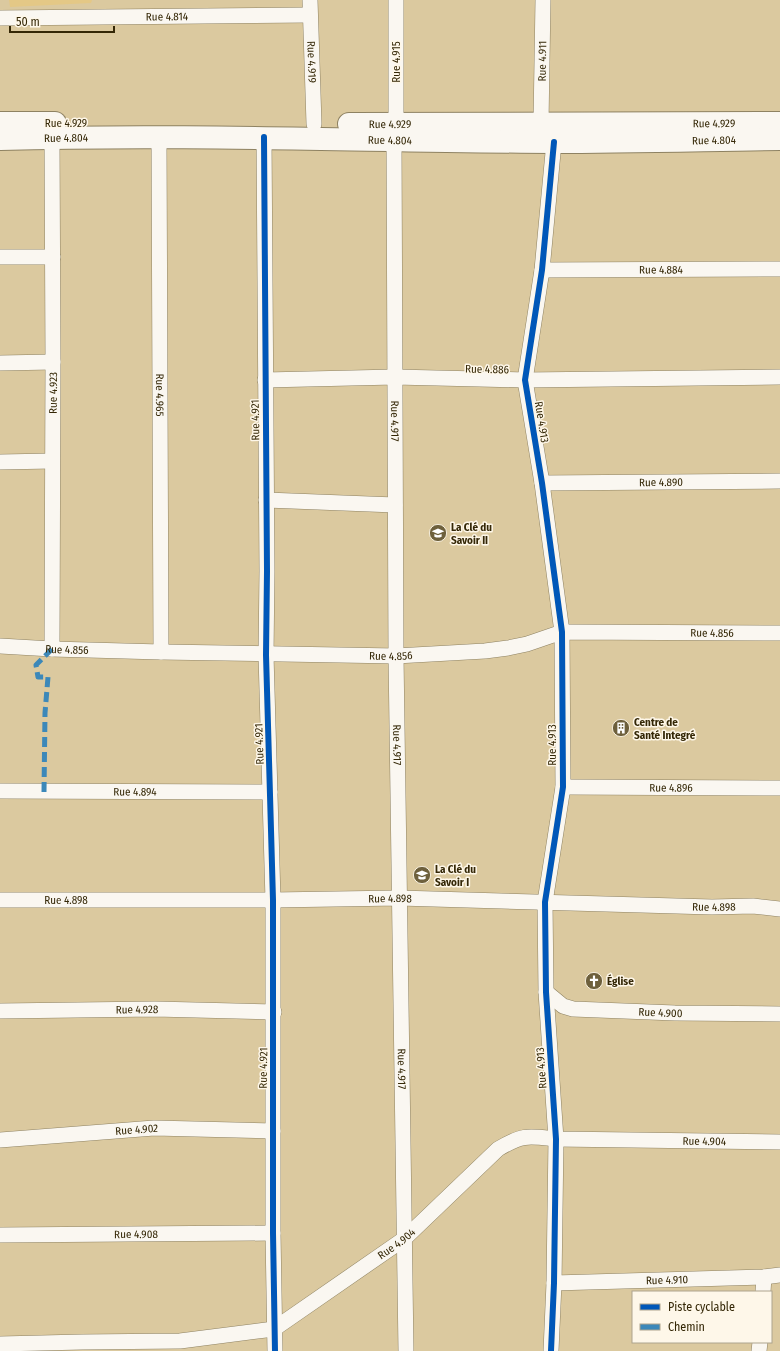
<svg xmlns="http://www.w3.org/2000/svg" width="780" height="1351" font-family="'Fira Sans Condensed',sans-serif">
<rect width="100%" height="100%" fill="#dbc99f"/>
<path fill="#e4c886" d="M9,0H92L91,3L10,7Z"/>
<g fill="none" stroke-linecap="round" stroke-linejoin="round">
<defs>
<g id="street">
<path id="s1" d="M310,0L314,124"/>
<path d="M396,0V124"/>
<path id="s2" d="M0,18L310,15"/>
<path id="s3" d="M541,123L543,0"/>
<path d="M264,137L267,571L266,655L273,900V1233L275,1351"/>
<path id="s4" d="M159,138L161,652"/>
<path id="s5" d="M394,139L396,656L406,1351"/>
<path d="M0,257H53"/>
<path id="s6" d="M542,270L780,269"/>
<path d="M0,363L53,362"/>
<path d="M265,380L395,377L525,380L780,377"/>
<path d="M0,462L52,461"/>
<path id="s7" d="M542,483L780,481"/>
<path d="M266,500L395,505"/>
<path id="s8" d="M0,646L52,649L161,652L396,656L485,651L508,648L527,644L562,632L780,633"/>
<path id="s9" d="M52,649L53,362L52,137"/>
<path id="s10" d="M563,787L780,788"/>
<path id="s11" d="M0,791L270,792"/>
<path id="s12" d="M0,900H273L399,898L712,907L753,906L780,909"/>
<path id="s13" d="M546,992L563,1006L573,1009L675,1013L780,1014"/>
<path id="s14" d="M0,1011L155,1009L274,1012"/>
<path id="s15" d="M0,1140L154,1128L273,1131"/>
<path id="s16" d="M0,1235L273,1233"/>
<path id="s17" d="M554,1283L764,1277L780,1275"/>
<path d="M763,1292L764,1277"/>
<path id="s18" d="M0,1344L82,1342L180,1341L274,1329L404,1239L498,1149C523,1134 528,1136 556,1139L780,1142"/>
<path d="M551,1351L554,1283L556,1139L546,992L545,902L563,787L562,632L542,483L525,380L542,270L554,142"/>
<path d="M759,1351L760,1342"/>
</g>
<g id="primary">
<path d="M0,123H55"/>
<path id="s19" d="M349,124L780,123"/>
<path id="s20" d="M0,139C184,134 368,141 553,142C628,142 704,140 780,139"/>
</g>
</defs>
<use href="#street" stroke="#8e8262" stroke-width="16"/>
<use href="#primary" stroke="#8e8262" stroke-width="24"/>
<use href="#street" stroke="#faf7f1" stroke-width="15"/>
<use href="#primary" stroke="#faf7f1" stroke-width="22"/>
<path stroke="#3c88b9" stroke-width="5" stroke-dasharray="10 5" stroke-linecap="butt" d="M44,792L45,713L48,677H38L36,665L52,649"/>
<defs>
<g id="cycleway">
<path d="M264,137L267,571L266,655L273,900V1233L275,1351"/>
<path d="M551,1351L554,1283L556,1139L546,992L545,902L563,787L562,632L542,483L525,380L542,270L554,142"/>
</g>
</defs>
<use href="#cycleway" stroke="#fef7e9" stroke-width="8"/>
<use href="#cycleway" stroke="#0057b8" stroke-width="6"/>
</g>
<defs>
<symbol id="school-disc" viewBox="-11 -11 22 22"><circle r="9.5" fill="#6e603c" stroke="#fef7e9"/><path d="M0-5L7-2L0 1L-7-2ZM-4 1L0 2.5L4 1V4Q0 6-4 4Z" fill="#fff"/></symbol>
<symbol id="building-disc" viewBox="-11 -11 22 22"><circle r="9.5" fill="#6e603c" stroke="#fef7e9"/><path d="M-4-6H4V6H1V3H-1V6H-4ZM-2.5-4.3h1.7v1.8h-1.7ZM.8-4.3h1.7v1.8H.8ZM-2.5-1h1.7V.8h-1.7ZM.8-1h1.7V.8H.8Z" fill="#fff"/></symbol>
<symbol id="church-disc" viewBox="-11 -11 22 22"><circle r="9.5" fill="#6e603c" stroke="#fef7e9"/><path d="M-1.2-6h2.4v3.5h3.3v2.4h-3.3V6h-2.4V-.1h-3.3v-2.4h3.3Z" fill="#fff"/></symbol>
</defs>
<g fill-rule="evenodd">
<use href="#school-disc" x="428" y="523" width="20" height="20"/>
<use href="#building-disc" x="611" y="718" width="20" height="20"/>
<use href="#school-disc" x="412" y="865" width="20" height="20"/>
<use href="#church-disc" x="584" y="971" width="20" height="20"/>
</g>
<g text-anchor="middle" stroke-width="3" stroke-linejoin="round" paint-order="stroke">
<g font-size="11" fill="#342706" stroke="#fef7e9">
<text dy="4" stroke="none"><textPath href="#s2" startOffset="167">Rue 4.814</textPath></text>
<text dy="4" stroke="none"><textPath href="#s3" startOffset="62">Rue 4.911</textPath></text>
<text dy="4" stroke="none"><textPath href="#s1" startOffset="62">Rue 4.919</textPath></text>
<text transform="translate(396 62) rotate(-90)" y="4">Rue 4.915</text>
<text x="66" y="127">Rue 4.929</text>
<text dy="4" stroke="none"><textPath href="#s19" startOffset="365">Rue 4.929</textPath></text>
<text dy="4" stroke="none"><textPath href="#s19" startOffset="41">Rue 4.929</textPath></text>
<text dy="4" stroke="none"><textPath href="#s20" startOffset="66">Rue 4.804</textPath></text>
<text dy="4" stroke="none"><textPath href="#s20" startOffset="390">Rue 4.804</textPath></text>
<text dy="4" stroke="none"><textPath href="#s20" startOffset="714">Rue 4.804</textPath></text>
<text dy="4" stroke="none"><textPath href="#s6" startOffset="119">Rue 4.884</textPath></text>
<text transform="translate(487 369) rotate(1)" y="4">Rue 4.886</text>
<text dy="4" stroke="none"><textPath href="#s9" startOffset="256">Rue 4.923</textPath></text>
<text dy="4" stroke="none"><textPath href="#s4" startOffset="257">Rue 4.965</textPath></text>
<text transform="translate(255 420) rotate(-91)" y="4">Rue 4.921</text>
<text dy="4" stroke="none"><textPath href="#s5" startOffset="282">Rue 4.917</textPath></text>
<text transform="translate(542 422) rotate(81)" y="4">Rue 4.913</text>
<text dy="4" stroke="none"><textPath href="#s7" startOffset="119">Rue 4.890</textPath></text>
<text dy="4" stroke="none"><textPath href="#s8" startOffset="715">Rue 4.856</textPath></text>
<text dy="4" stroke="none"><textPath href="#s8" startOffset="67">Rue 4.856</textPath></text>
<text dy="4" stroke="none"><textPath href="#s8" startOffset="391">Rue 4.856</textPath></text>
<text transform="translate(259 744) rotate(-92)" y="4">Rue 4.921</text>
<text dy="4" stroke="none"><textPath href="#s5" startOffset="606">Rue 4.917</textPath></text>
<text transform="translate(552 745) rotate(-90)" y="4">Rue 4.913</text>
<text dy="4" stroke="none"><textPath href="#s10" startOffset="108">Rue 4.896</textPath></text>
<text dy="4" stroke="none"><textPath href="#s11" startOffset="135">Rue 4.894</textPath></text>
<text dy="4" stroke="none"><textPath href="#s12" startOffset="390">Rue 4.898</textPath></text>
<text dy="4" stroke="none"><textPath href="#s12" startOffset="66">Rue 4.898</textPath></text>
<text dy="4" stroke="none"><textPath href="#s12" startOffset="714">Rue 4.898</textPath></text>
<text dy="4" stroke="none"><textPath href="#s14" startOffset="137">Rue 4.928</textPath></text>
<text dy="4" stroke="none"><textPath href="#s13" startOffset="120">Rue 4.900</textPath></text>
<text transform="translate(263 1068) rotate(-89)" y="4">Rue 4.921</text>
<text transform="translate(541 1068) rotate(-94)" y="4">Rue 4.913</text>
<text dy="4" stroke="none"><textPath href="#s5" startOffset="930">Rue 4.917</textPath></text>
<text dy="4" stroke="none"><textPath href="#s15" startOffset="137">Rue 4.902</textPath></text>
<text dy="4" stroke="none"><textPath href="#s18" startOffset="772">Rue 4.904</textPath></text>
<text dy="4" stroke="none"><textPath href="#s16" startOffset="136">Rue 4.908</textPath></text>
<text dy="4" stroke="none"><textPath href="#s18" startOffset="424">Rue 4.904</textPath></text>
<text dy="4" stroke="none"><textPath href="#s17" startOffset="113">Rue 4.910</textPath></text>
</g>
<g font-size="11" font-weight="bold" fill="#342706" stroke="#fef7e9" text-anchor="start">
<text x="451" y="531">La Clé du<tspan x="451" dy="13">Savoir II</tspan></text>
<text x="634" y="726">Centre de<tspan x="634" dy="13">Santé Integré</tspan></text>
<text x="435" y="873">La Clé du<tspan x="435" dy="13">Savoir I</tspan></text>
<text x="607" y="985">Église</text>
</g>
</g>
<rect x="632" y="1291" width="140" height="52" fill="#fef7e9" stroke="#ada48e"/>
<rect x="640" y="1304" width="20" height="6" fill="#0057b8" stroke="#ada48e"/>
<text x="668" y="1311" font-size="12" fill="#342706">Piste cyclable</text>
<rect x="640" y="1324" width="20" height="6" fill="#3c88b9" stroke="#ada48e"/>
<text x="668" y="1331" font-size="12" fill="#342706">Chemin</text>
<path d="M10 26v6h104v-6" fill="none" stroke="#342706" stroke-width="2"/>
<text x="16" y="26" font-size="12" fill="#342706" stroke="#fef7e9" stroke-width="3" paint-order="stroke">50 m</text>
</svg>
